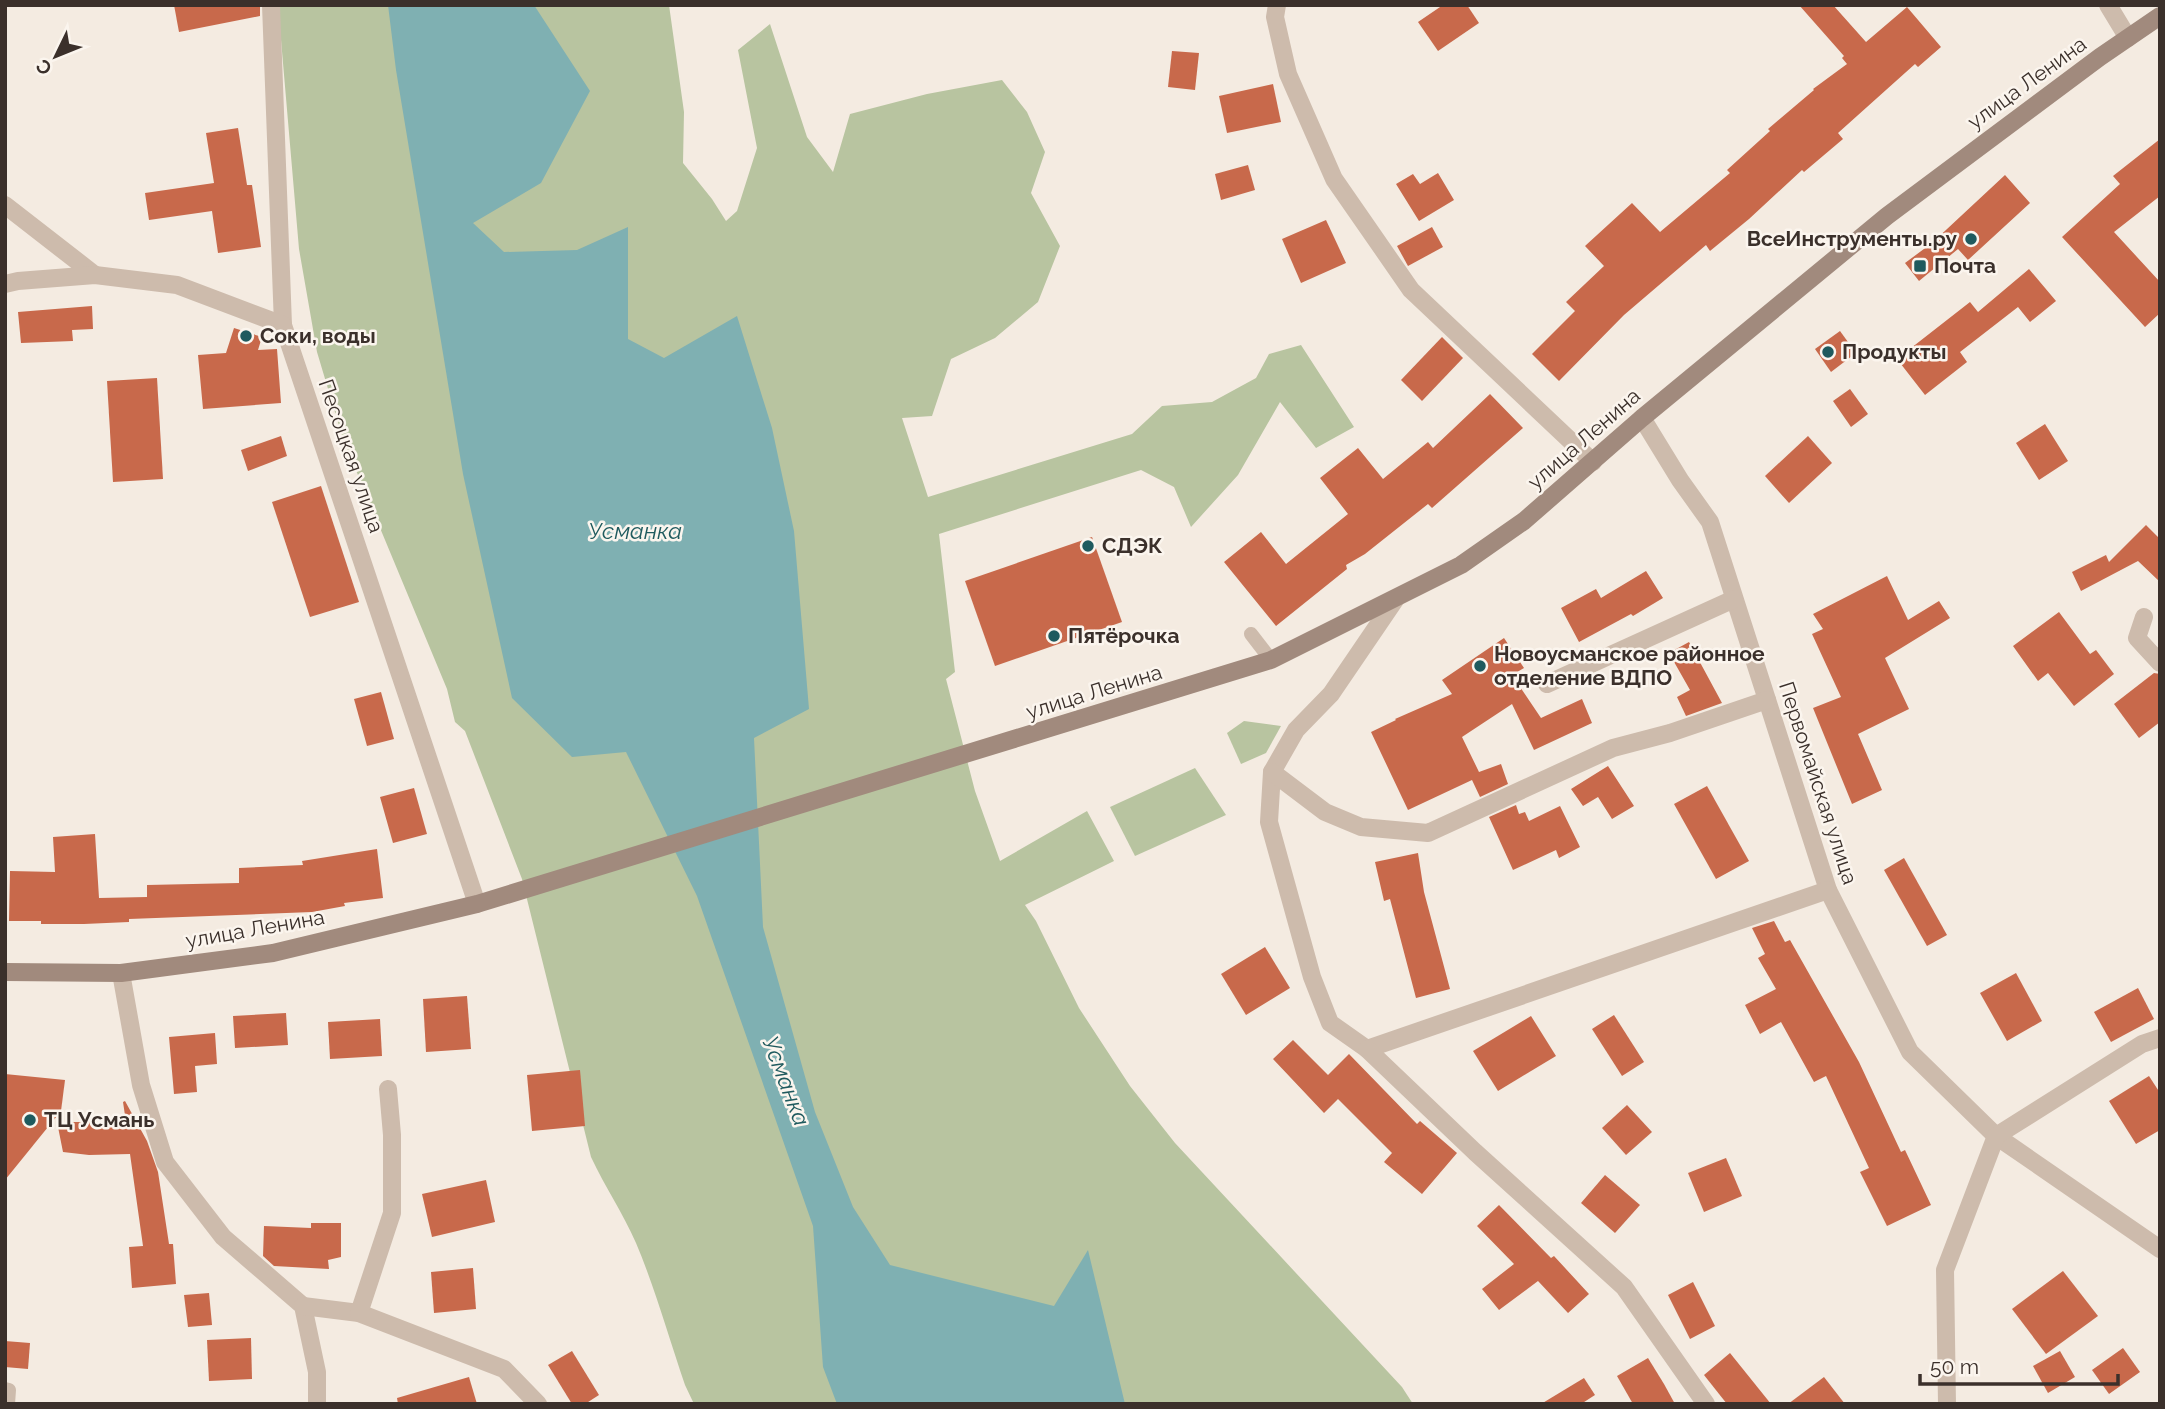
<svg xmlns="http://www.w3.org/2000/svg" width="2165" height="1409" font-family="Raleway,sans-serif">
<rect width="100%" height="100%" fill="#f4ebe1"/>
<g fill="#b8c4a0">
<path d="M278,5H669L684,112L683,163L712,199L726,221L737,211L757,148L738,50L770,24L807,137L833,172L850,114L927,94L1002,80L1027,112L1045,152L1031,193L1060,246L1038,302L995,338L951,359L932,416L902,418L928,497L1132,434L1162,406L1212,402L1256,378L1269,354L1301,345L1354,427L1316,448L1280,402L1238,475L1191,527L1174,487L1141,470L939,534L955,672L946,679L975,791L1000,861L1087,811L1114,861L1025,905L1036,921L1079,1008L1130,1086L1175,1143L1402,1387L1413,1404H694L685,1385C669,1338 655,1288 636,1243C623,1213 605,1187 591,1157L522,879L465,731L455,722L447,689L343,439L317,352L299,249Z"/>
<path d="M1244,721L1281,726L1266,753L1241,764L1227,733Z"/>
<path d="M1195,768L1226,815L1135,856L1110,807Z"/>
</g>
<path fill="#7fb0b2" d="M388,5H534L590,91L541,183L473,223L504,252L577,250L628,227V339L664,358L737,316L772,428L794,531L809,709L754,738L763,927L815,1112L853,1207L890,1265L1054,1306L1088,1250L1125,1404H837L823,1367L813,1226L697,896L626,752L572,757L512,698L463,474L396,70Z"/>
<g fill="#c8694b">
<path d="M174,5H260V16L179,32Z"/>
<path d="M1443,5H1467L1479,23L1438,51L1418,22Z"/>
<path d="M1799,5H1833L1866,42L1907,7L1941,47L1918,67L1915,64L1838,133L1843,139L1804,172L1802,170L1749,219L1710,251L1706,245L1624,315L1559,381L1532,354L1575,311L1566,302L1604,266L1585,246L1632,203L1660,232L1730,173L1727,170L1770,131L1768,129L1814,90L1813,89L1847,64L1842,58L1844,56Z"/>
<path d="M1172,51L1199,53L1195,90L1168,87Z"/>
<path d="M1273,84L1281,122L1227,133L1219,96Z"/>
<path d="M238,128L247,185H252L261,247L218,253L212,211L149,220L145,193L214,183L206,133Z"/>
<path d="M2160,139V196L2114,232L2160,282V313L2145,327L2062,237L2120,184L2113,176Z"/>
<path d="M1248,165L1255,190L1221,200L1215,174Z"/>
<path d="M1438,173L1454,200L1419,221L1396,184L1413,174L1420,184Z"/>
<path d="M2005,175L2030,203L1968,260L1958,249L1919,281L1905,263L1932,243Z"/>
<path d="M1326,220L1346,263L1301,283L1282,239Z"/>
<path d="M1432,227L1443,247L1408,266L1397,246Z"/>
<path d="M2029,269L2056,301L2030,322L2018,307L1960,352L1967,362L1925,395L1897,359L1970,302L1978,312Z"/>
<path d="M92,306L93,329L72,330L73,341L21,343L18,312Z"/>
<path d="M234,328L262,337L258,350L277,349L281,403L203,409L198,355L226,353Z"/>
<path d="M1840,331L1856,353L1831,372L1815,349Z"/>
<path d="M1442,337L1463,358L1422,401L1401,380Z"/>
<path d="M157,378L163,479L113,482L107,381Z"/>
<path d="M1850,389L1868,414L1851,427L1833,401Z"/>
<path d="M1490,394L1523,428L1432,508L1428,504L1365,554L1346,565L1347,569L1276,626L1224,562L1261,532L1286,564L1348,514L1320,478L1358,448L1383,479L1428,442L1433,448Z"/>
<path d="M2045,424L2068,461L2039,480L2016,443Z"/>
<path d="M281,436L287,456L248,471L241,450Z"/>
<path d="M1808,436L1832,463L1789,503L1765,476Z"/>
<path d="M321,486L359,602L310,617L272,502Z"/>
<path d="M2146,525L2160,539V582L2138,561L2081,591L2072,572L2106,555L2109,562Z"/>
<path d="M1092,537L1122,622L995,666L965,581Z"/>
<path d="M1646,571L1663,598L1633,616L1631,614L1579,642L1561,608L1596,589L1601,598Z"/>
<path d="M1887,576L1908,620L1939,601L1950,618L1885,658L1909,709L1858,734L1882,790L1852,804L1813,708L1841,697L1812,634L1823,629L1813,614Z"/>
<path d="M2059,612L2090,654L2096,650L2114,674L2074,706L2048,673L2038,681L2013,646Z"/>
<path d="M1504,638L1524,668L1512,675L1541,718L1582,699L1592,723L1534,750L1512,704L1462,737L1479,772L1501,764L1508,784L1480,797L1472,780L1408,810L1371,732L1396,720L1395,719L1452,694L1442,680Z"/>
<path d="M1689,642L1722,703L1686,716L1677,697L1690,690L1669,653Z"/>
<path d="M2154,673L2160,674V722L2139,738L2114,704Z"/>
<path d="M381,692L394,739L367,746L354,699Z"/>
<path d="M1608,766L1634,806L1612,819L1598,797L1583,806L1571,789Z"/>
<path d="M1707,786L1749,861L1716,879L1674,804Z"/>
<path d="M414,788L427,834L393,843L380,797Z"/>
<path d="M1516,805L1519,814L1525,812L1529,821L1560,806L1580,847L1559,858L1556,850L1513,870L1489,817Z"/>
<path d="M95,834L99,898L147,897V885L239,883V868L303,865L302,861L377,849L383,898L344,903L345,906L312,912L129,919V922L84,924H41V921H9L10,871L55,872L53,837Z"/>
<path d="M1418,853L1424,892L1450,989L1416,998L1390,899L1384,901L1375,862Z"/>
<path d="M1904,858L1947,935L1927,946L1884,870Z"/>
<path d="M1774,921L1785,942L1790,940L1859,1062L1901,1152L1905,1150L1931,1205L1887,1226L1860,1172L1869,1168L1826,1076L1814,1082L1781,1022L1760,1034L1745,1005L1776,989L1758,958L1765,954L1752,928Z"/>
<path d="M1265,947L1290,988L1246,1015L1221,974Z"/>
<path d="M2016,973L2042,1021L2007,1041L1980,993Z"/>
<path d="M2138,988L2154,1019L2111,1042L2094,1012Z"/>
<path d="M467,996L471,1049L426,1052L423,999Z"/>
<path d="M286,1013L288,1045L235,1048L233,1016Z"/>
<path d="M1614,1015L1644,1062L1622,1076L1592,1029Z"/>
<path d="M1531,1016L1556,1056L1498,1091L1473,1051Z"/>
<path d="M380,1019L382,1056L330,1059L328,1022Z"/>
<path d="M215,1033L217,1064L195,1066L197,1092L174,1094L169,1037Z"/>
<path d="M1293,1040L1328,1075L1349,1054L1417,1124L1420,1121L1457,1153L1422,1194L1384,1162L1392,1153L1338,1099L1324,1113L1273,1059Z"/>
<path d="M580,1070L585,1126L532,1131L527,1075Z"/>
<path d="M5,1074L65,1080L61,1111L5,1180Z"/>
<path d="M2149,1076L2160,1093V1130L2136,1144L2109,1101Z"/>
<path d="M125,1101L147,1141L158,1172L169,1244H173L176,1284L132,1288L129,1247L143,1246L130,1154L89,1155L63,1152L57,1122H126L123,1102Z"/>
<path d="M1627,1105L1652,1132L1626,1155L1602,1128Z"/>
<path d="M1726,1158L1742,1196L1704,1212L1688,1173Z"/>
<path d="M1605,1175L1640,1205L1615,1233L1581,1203Z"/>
<path d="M486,1180L495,1222L432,1237L422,1194Z"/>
<path d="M1499,1205L1551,1258L1554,1256L1589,1294L1568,1313L1538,1281L1499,1310L1482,1289L1514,1264L1477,1226Z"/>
<path d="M311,1223H341V1257L328,1260L329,1269L274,1266L263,1256L264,1226L311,1228Z"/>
<path d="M473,1268L476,1309L434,1313L431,1272Z"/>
<path d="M2063,1271L2098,1316L2046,1354L2012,1309Z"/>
<path d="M1693,1282L1715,1326L1690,1339L1668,1295Z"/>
<path d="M209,1293L212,1325L188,1327L184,1295Z"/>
<path d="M251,1338L252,1379L209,1381L207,1340Z"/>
<path d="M5,1341L30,1343L28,1369L5,1367Z"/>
<path d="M2123,1348L2140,1372L2109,1394L2092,1370Z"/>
<path d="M572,1351L599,1395L585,1404H572L548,1365Z"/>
<path d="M2060,1351L2075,1377L2048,1393L2033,1366Z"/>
<path d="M1730,1353L1771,1404H1727L1704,1375Z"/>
<path d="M1648,1358L1664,1384L1675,1404H1633L1617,1376Z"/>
<path d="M469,1377L477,1404H398L397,1398Z"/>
<path d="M1824,1377L1845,1404H1788Z"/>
<path d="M1584,1378L1595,1395L1581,1404H1541Z"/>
</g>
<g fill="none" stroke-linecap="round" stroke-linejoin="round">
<g stroke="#cdbbac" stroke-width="14">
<path d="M1251,634L1271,660"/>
<path d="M5,1389L9,1390L8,1404"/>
</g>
<g stroke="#cdbbac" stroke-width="18">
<path d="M271,5L283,325L477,904"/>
<path d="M1277,5L1275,17L1288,74L1334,179L1411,290L1593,462"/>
<path d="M2108,5L2128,38"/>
<path d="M5,205L95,275"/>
<path d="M5,284L18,281L95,275L177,285L283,325"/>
<path d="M1642,418L1680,480L1710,522L1828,890L1910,1052L1996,1136L2160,1249"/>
<path d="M1395,600L1331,694L1296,730L1272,772L1269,822L1312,977L1330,1023L1367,1049L1828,890"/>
<path d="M2144,617L2137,638L2160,663"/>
<path d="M1547,684L1734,599"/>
<path d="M1272,772L1325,812L1361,827L1428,833L1613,748L1670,733L1767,700"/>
<path d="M121,973L141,1085L165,1162L223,1237L303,1306L317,1372V1404"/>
<path d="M1367,1049L1475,1152L1624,1287L1706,1404"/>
<path d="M303,1306L359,1313L504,1369L538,1404"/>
<path d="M359,1313L392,1213V1135L388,1089"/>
<path d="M1947,1404L1945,1270L1996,1136L2142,1044L2160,1038"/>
</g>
<path stroke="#a18a7d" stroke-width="18" d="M5,972L121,973L273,953L477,904L1271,660L1461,565L1524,521L1642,418L1887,216L2100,57L2160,16"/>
</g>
<g fill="#1f5a5e" stroke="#fbf5ee" stroke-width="2.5">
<circle cx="1971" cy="239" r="7"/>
<rect x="1913" y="259" width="14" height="14" rx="3.5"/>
<circle cx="246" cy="336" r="7"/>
<circle cx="1828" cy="352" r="7"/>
<circle cx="1088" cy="546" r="7"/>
<circle cx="1054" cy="636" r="7"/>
<circle cx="1480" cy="666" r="7"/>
<circle cx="30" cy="1120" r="7"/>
</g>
<g text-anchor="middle" stroke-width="5" stroke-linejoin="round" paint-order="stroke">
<g font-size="21" fill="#3b302b" stroke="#fbf5ee">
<text transform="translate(2027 83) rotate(-36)" y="7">улица Ленина</text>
<text transform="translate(1584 439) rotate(-41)" y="7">улица Ленина</text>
<text transform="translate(351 456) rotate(71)" y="7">Песоцкая улица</text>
<text transform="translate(1094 692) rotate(-17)" y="7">улица Ленина</text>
<text transform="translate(1818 783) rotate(72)" y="7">Первомайская улица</text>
<text transform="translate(255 929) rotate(-10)" y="7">улица Ленина</text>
</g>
<g font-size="21" font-weight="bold" fill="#3b302b" stroke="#fbf5ee" text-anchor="start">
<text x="1957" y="246" text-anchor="end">ВсеИнструменты.ру</text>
<text x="1934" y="273">Почта</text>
<text x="260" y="343">Соки, воды</text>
<text x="1842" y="359">Продукты</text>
<text x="1102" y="553">СДЭК</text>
<text x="1068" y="643">Пятёрочка</text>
<text x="1494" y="661">Новоусманское районное<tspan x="1494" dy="24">отделение ВДПО</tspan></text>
<text x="44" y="1127">ТЦ Усмань</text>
</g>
<g font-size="23" font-style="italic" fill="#1f5a5e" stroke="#fbf5ee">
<text x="635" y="539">Усманка</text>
<text transform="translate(786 1081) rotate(69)" y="8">Усманка</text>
</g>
</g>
<rect width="2165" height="1409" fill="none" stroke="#3b302b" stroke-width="14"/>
<g transform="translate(56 56) rotate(227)" stroke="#fbf5ee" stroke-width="5" paint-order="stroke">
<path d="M0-5L12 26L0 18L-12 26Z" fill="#3b302b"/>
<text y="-10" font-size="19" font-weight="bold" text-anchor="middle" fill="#3b302b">С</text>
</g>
<path d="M1920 1374v10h198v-10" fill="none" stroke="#3b302b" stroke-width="3.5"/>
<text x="1930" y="1374" font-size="21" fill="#3b302b" stroke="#fbf5ee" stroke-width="5" paint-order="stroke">50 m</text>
</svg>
